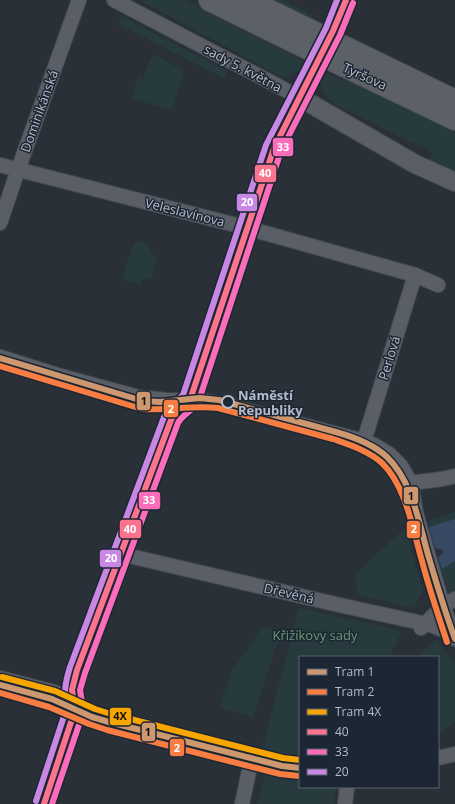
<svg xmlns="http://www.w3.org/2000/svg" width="455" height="804" font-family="'Open Sans',sans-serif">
<rect width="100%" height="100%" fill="#2a3038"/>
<g fill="#273a3e">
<path d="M139,0H184L306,62L300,73L296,71L290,76H281Z"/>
<path d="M252,0H283L313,15L307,28Z"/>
<path d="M122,16L227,71L224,78L118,24Z"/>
<path d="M153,54L184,71L172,110L133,99L138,76L144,79L145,72Z"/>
<path d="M323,72L370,90L455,132V175L428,162L432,154L428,148L411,142L331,102L327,97L319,81Z"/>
<path d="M134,241L150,245L149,253L157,256L151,279L143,277L140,285L122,279Z"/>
<path d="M455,512V601L450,599L438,558L443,552L442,550L435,548L429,524V520Z"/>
<path d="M405,528L423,591L414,608L358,594L355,574Z"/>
<path d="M299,608L402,631L389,657H300V755L267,752L263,746Z"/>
<path d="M262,625L281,632L253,717L219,707L232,671L261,629Z"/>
<path d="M436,640L455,664V721L438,735V657H417Z"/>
<path d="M266,772L300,777V787H336L334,804H257Z"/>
</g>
<path fill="#384963" d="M455,519V561L442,569L438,558L443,552L442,550L435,548L429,527Z"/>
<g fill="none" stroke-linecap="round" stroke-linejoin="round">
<defs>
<g id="minor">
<path d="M0,165L240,226L415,275L438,285"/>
<path d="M0,223L18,170L79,0"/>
<path d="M0,357L57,375L138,397L165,400L207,401L222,404L364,441L376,446L389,454L401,466L411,483L416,513L443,606L455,639"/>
<path d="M364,441L415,275"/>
<path d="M411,483L442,479L455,476"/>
<path d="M121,554L335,604L431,625L448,632L454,638"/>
<path d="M421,628L443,606L455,599"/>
<path d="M0,678L54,692L62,696L75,710L87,715L249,756L300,764"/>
<path d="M75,710C70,693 72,686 77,670L171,420L176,411L190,398L245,235L274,148L299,97L114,0"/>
<path d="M438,758L455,754"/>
<path d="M44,804L75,710"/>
<path d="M242,804L249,771L255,757"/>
<path d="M345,804L347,787"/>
</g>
<path id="tertiary" d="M310,77L299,97L415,164L455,182"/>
<g id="primary">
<path d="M210,0L297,43L455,119"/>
<path d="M247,0L455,101"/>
</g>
</defs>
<use href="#minor" stroke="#484c53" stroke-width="16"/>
<use href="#tertiary" stroke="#484c53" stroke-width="20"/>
<use href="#primary" stroke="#484c55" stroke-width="24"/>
<use href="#minor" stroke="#5a5e66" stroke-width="14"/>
<use href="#tertiary" stroke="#5a5e66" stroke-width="18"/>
<use href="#primary" stroke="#5c6168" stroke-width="22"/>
<defs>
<path id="tertiary-bridge" d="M310,77L333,31L346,0"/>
</defs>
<use href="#tertiary-bridge" stroke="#484c53" stroke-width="20" stroke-linecap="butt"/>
<use href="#tertiary-bridge" stroke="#5a5e66" stroke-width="18"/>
<defs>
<g id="bus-1">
<path d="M75,710L72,690L77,670L171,420L176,411L190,400L274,148L333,31L346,0"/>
<path d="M44,804L75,710"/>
</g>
<g id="bus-2">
<path d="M83,708L80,690L85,673L178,423C183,414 192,411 198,403L281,151L340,35L353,3"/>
<path d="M52,804L83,713"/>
</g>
<g id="bus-3">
<path d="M67,712C63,696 65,683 70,667L164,417L170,406L183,395L266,145L326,28L337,0"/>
<path d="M36,801L67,707"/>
</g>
</defs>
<use href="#bus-1" stroke="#1d2633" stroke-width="9"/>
<use href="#bus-2" stroke="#1d2633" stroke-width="9"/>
<use href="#bus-3" stroke="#1d2633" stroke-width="9"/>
<use href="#bus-1" stroke="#fc738d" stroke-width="6"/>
<use href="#bus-2" stroke="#fb6dba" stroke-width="6"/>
<use href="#bus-3" stroke="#c787e3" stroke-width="6"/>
<defs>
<g id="tram-1">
<path d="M0,358L143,401L160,402L200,398L219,400L336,432C354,437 373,444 387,457C413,482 419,524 429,558C437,585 445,612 455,639"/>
<path d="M0,685L52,699L92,717L109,722L282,766L300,768"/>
</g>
<g id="tram-2">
<path d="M0,366L142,409C167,411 192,405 218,408L333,439C350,445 369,451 382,463C406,486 413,530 422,561C429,588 438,615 447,642"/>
<path d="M0,693L49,707L89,724L107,730L280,774L299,776"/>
</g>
<path id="tram-3" d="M2,677L55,691L95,709L111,714L283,758L300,760"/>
</defs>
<use href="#tram-1" stroke="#1d2633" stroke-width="9"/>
<use href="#tram-2" stroke="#1d2633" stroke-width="9"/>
<use href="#tram-3" stroke="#1d2633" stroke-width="9"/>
<use href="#tram-1" stroke="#cd976f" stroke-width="6"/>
<use href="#tram-2" stroke="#f77d43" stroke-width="6"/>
<use href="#tram-3" stroke="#f7a600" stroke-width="6"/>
</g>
<circle fill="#1d2633" stroke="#b4bcc9" stroke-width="2" cx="228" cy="402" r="6"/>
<g text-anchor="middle" stroke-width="3" stroke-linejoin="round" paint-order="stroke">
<g font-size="13" fill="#b4bcc9" stroke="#1d2633">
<text transform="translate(243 68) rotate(28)" y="5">sady 5. května</text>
<text transform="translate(365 76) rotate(25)" y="5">Tyršova</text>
<text transform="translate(39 111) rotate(-70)" y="5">Dominikánská</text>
<text transform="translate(185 212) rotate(14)" y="5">Veleslavínova</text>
<text transform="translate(389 358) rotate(-73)" y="5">Perlová</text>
<text transform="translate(289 593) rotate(13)" y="5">Dřevěná</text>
</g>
<g font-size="13" font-weight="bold" fill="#b4bcc9" stroke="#1d2633" text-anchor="start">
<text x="238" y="400">Náměstí<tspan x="238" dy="15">Republiky</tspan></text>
</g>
<g font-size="13" fill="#6b9a76" stroke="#1d2633">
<text x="315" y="640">Křižíkovy sady</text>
</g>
</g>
<g stroke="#1d2633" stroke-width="1.5">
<rect x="272" y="137" width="22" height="20" rx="4" fill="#fb6dba"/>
<rect x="254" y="164" width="23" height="19" rx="4" fill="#fc738d"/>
<rect x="236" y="193" width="22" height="19" rx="4" fill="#c787e3"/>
<rect x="136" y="391" width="15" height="20" rx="4" fill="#cd976f"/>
<rect x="163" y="399" width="16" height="19" rx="4" fill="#f77d43"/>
<rect x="403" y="486" width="16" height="19" rx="4" fill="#cd976f"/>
<rect x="138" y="491" width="23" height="19" rx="4" fill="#fb6dba"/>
<rect x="119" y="519" width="23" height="20" rx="4" fill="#fc738d"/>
<rect x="406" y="520" width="15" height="19" rx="4" fill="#f77d43"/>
<rect x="99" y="549" width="23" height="19" rx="4" fill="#c787e3"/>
<rect x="109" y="707" width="23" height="19" rx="4" fill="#f7a600"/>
<rect x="141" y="722" width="15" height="20" rx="4" fill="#cd976f"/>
<rect x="169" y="738" width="16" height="19" rx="4" fill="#f77d43"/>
</g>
<g font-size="11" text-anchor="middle" font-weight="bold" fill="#fff">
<text x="283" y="151">33</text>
<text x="265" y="177">40</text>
<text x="247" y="206">20</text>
<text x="171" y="413">2</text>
<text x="149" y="504">33</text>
<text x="130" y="533">40</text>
<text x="414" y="533">2</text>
<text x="111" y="562">20</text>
<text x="177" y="752">2</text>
</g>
<g font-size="11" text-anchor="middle" font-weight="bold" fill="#111">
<text x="144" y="405">1</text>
<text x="411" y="500">1</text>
<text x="120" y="720">4X</text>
<text x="148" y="736">1</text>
</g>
<rect x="299" y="656" width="140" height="132" fill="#1d2633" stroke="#59626f"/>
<rect x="307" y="669" width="20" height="6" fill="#cd976f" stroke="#59626f"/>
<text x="335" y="676" font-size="12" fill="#b4bcc9">Tram 1</text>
<rect x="307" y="689" width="20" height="6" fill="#f77d43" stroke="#59626f"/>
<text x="335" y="696" font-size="12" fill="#b4bcc9">Tram 2</text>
<rect x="307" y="709" width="20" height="6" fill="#f7a600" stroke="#59626f"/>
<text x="335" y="716" font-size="12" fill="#b4bcc9">Tram 4X</text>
<rect x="307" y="729" width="20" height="6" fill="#fc738d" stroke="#59626f"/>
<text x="335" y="736" font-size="12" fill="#b4bcc9">40</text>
<rect x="307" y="749" width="20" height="6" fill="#fb6dba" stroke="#59626f"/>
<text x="335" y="756" font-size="12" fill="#b4bcc9">33</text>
<rect x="307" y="769" width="20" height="6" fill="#c787e3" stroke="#59626f"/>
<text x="335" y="776" font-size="12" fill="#b4bcc9">20</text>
</svg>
